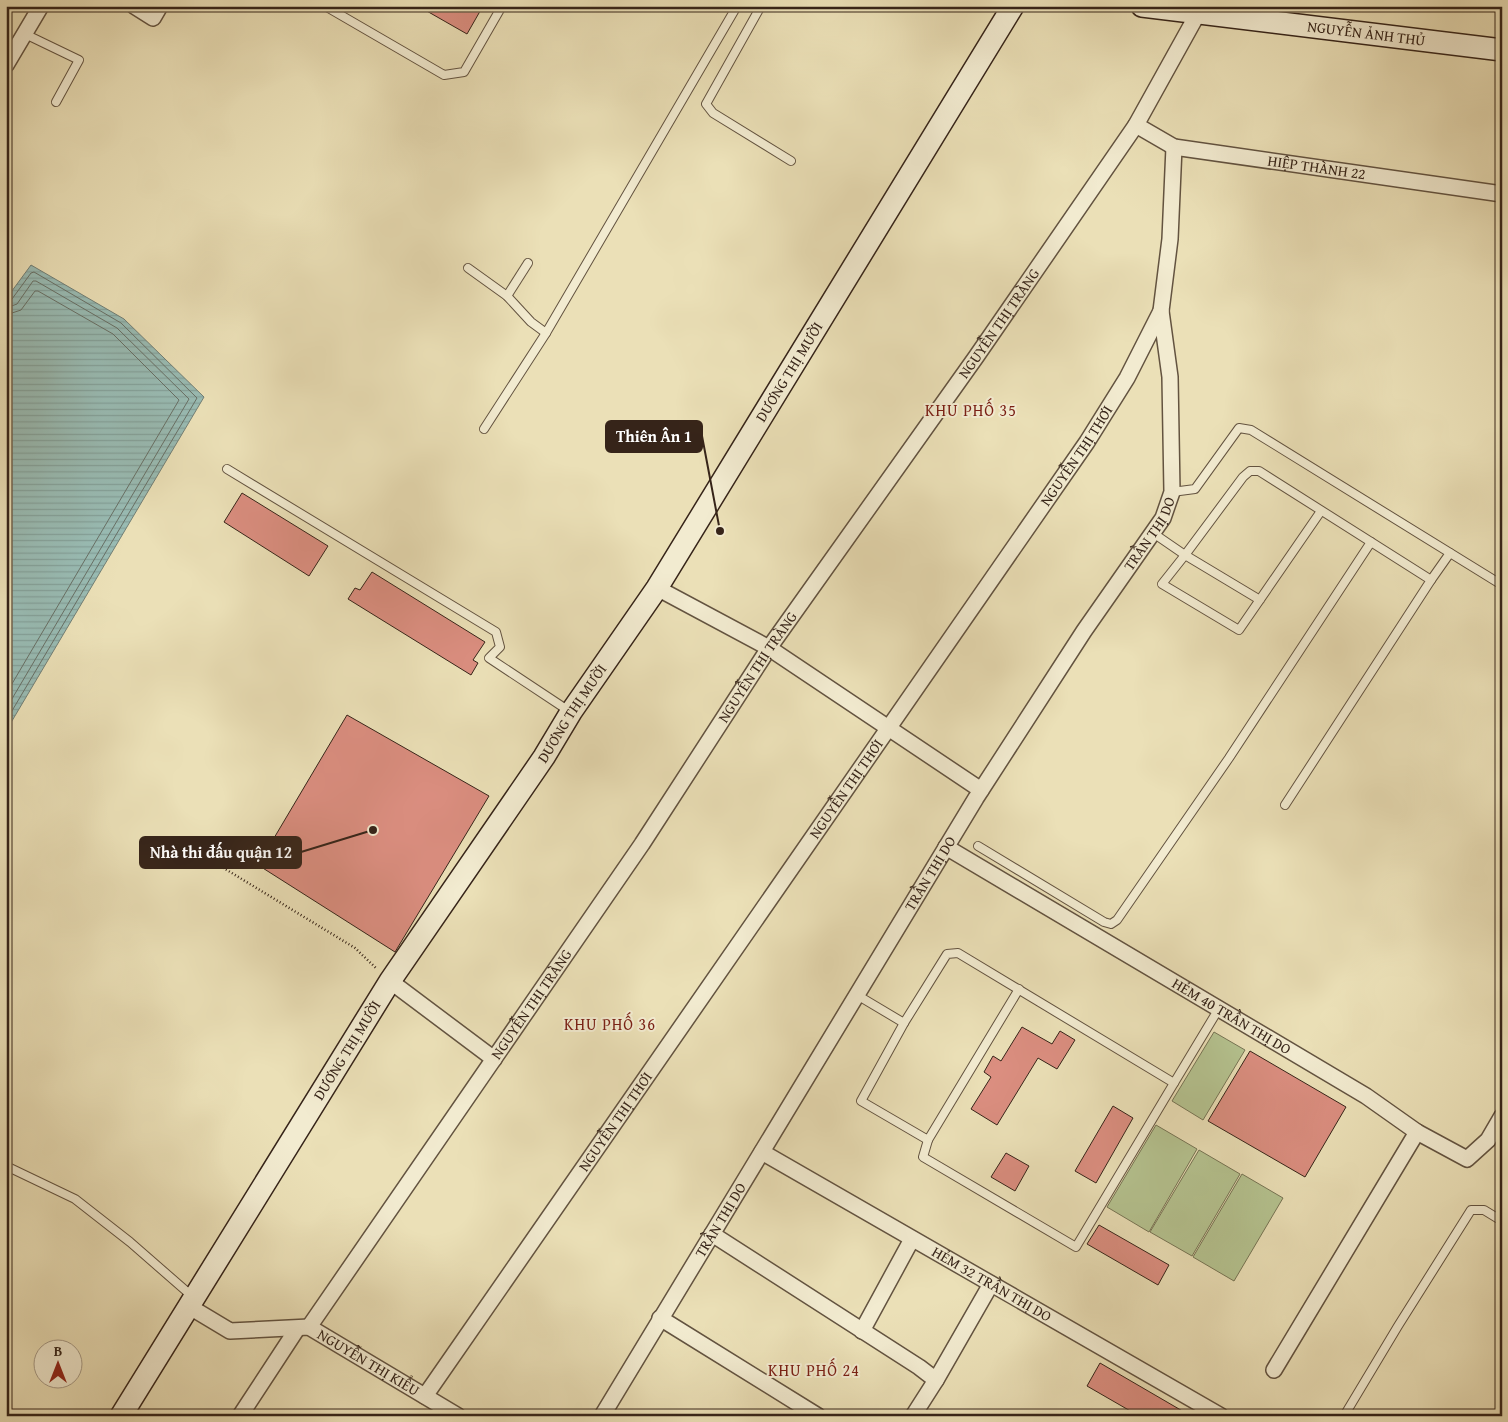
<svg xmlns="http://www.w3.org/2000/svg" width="1508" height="1422" font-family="'Gentium Book Plus',serif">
<defs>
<pattern id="water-rules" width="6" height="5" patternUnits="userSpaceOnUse" patternTransform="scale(1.25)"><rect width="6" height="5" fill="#99bcb4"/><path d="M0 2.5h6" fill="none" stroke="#84a19a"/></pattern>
</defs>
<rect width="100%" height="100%" fill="#ebe0b7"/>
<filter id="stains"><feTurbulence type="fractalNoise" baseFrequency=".004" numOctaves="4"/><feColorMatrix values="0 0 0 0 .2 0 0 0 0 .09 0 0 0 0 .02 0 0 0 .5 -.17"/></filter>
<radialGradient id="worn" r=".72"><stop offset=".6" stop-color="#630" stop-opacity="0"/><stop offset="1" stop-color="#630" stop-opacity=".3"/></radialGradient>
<g fill="#b5c390" stroke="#767454">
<path d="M1214,1032L1245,1050L1203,1120L1172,1101Z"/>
<path d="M1156,1125L1197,1149L1149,1232L1107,1207Z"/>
<path d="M1199,1150L1240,1174L1192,1256L1150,1232Z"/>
<path d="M1242,1174L1283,1198L1234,1281L1193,1257Z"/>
</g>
<path fill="url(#water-rules)" stroke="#717f76" d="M31,265L124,319L204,397L6,731V299Z"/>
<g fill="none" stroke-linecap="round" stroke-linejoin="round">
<g stroke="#687066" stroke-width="1">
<path d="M6,301L12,299L31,273L34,272L121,323L197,398L6,721"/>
<path d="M6,308L17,304L33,281H36L117,328L189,399L6,709"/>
<path d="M6,315L21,310L35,291H38L113,334L179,400L6,694"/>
</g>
</g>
<g fill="#db8e80" stroke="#362419">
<path d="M418,6H483L467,34Z"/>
<path d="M242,493L328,546L309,576L224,522Z"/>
<path d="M372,572L485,642L473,660L478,663L471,675L348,599L355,588L360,590Z"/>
<path d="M347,715L489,796L395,952L258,865Z"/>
<path d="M1022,1027L1052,1044L1060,1031L1075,1040L1057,1069L1038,1058L997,1125L971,1109L991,1077L984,1072L993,1056L1001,1061Z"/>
<path d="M1250,1051L1346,1107L1305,1177L1208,1121Z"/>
<path d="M1113,1106L1133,1118L1096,1183L1075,1171Z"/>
<path d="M1006,1153L1029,1166L1015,1191L991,1177Z"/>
<path d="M1099,1225L1169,1265L1158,1285L1087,1244Z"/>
<path d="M1100,1363L1191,1416H1139L1087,1386Z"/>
</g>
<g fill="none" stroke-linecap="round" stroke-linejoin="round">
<defs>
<g id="lane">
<path d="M325,6L444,75L464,72L502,6"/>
<path d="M761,6L706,104L713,113L791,161"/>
<path d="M25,34L79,60L56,102"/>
<path d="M468,268L507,296L531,322L546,333"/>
<path d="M507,296L528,263"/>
<path d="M484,429L546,333L737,6"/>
<path d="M227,469L496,632L500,647L489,658L569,711"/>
<path d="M1172,492L1195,489L1239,428L1251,430L1502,585"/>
<path d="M1153,533L1185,555L1243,477L1250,471H1259L1431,580L1285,805"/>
<path d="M1431,580L1450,553"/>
<path d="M1260,600L1185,555L1162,584L1239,630L1321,511"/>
<path d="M978,846L1104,922L1111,924L1117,920L1229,758L1371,542"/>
<path d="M857,995L904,1023L947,954L958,953L1174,1083L1218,1010"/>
<path d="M904,1023L861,1101L928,1140L1019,989"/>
<path d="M928,1140L923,1157L1076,1247L1174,1083"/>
<path d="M6,1166L75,1199L130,1242L193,1297"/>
<path d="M1344,1416L1398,1326L1471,1210H1484L1502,1221"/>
</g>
<g id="street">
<path d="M134,6L153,18L160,6"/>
<path d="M6,65L41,6"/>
<path id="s1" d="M1136,125L1174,147L1502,194"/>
<path d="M657,588L769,648L981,790"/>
<path id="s2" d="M946,847L1366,1096L1417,1132L1467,1159L1488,1140L1502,1116"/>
<path d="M390,981L494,1059"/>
<path id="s3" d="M762,1152L1221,1416"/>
<path d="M712,1234L919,1367L936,1380L913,1416"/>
<path id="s4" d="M190,1307L230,1331L309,1327L458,1416"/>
<path d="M660,1318L818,1416"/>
<path id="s5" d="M309,1327L642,844L769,648L976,357L1136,125L1202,6"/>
<path d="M862,1331L912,1239"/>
<path d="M1274,1370L1417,1132"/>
<path d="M936,1380L991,1284"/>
<path id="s6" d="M425,1396L1087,442L1127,378L1161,311L1170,239L1174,147"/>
<path d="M240,1416L297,1329"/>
<path id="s7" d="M602,1416L976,798L1084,631L1163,518L1172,492L1170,377L1161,311"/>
</g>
<g id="secondary">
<path id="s8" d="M1142,6L1502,50"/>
<path id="s9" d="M121,1416L390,981L544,757L571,712L657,588L1013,6"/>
</g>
</defs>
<use href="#lane" stroke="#635340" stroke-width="10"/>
<use href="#street" stroke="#635340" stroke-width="18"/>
<use href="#secondary" stroke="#362419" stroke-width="24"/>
<path stroke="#362419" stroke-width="2.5" stroke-dasharray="1 2.5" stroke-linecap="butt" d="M199,853L355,948L377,969"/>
<use href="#lane" stroke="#f2ebd0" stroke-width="8"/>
<use href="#street" stroke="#f2ebd0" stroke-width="15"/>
<use href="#secondary" stroke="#f2ebd0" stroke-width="21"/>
</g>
<g text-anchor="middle" stroke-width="4" stroke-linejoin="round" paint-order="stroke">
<g font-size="15" fill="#362419" stroke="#f2ebd0">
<text dy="5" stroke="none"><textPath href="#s8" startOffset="226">NGUYỄN ẢNH THỦ</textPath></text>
<text dy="5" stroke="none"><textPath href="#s1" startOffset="188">HIỆP THÀNH 22</textPath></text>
<text dy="5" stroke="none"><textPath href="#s5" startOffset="1218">NGUYỄN THỊ TRÀNG</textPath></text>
<text dy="5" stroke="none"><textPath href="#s9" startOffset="1240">DƯƠNG THỊ MƯỜI</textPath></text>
<text dy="5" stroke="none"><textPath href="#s6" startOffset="1144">NGUYỄN THỊ THƠI</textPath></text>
<text dy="5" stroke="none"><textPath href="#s7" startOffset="1039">TRẦN THỊ DO</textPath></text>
<text dy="5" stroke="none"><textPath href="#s5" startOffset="798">NGUYỄN THỊ TRÀNG</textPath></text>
<text dy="5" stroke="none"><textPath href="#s9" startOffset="835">DƯƠNG THỊ MƯỜI</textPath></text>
<text dy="5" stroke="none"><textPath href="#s6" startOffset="739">NGUYỄN THỊ THƠI</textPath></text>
<text dy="5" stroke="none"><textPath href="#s7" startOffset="634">TRẦN THỊ DO</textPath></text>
<text dy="5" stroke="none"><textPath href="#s5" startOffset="392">NGUYỄN THỊ TRÀNG</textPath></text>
<text dy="5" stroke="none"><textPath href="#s2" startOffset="332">HẺM 40 TRẦN THỊ DO</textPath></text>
<text dy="5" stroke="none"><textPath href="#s9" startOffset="430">DƯƠNG THỊ MƯỜI</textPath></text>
<text dy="5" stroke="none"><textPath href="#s6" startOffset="334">NGUYỄN THỊ THƠI</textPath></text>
<text dy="5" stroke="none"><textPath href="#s7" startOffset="229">TRẦN THỊ DO</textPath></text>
<text dy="5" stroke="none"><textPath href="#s3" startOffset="265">HẺM 32 TRẦN THỊ DO</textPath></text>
<text dy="5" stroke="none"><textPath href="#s4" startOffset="195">NGUYỄN THỊ KIỂU</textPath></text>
</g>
<g font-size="16" letter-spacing="1" fill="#7a1f14" stroke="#f2ebd0">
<text x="971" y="416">KHU PHỐ 35</text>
<text x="610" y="1030">KHU PHỐ 36</text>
<text x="814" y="1376">KHU PHỐ 24</text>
</g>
</g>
<path fill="none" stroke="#362419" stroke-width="2" d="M720 531L702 436M373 830L301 852"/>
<g fill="#362419" stroke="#f2ebd0" stroke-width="2">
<circle cx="720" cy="531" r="5"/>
<circle cx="373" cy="830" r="5"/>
</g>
<g fill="#362419" stroke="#362419" stroke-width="2">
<rect x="606" y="421" width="96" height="31" rx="5"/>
<rect x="140" y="837" width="161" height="31" rx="5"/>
</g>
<g font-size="16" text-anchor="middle" font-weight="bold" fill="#fff">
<text x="654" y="442">Thiên Ân 1</text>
<text x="221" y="858">Nhà thi đấu quận 12</text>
</g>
<rect width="1508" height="1422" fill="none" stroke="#ebe0b7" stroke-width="25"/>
<rect x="8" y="8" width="1493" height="1407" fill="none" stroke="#362419" stroke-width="2.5"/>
<rect x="12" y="12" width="1483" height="1397" fill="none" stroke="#362419"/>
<g transform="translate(58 1364)"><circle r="24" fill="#f2ebd0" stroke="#a79b87"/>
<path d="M0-4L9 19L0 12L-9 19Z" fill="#8f2418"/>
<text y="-8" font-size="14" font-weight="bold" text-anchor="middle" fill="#362419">B</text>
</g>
<rect width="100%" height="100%" filter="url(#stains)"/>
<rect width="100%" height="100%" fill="url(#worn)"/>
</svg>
